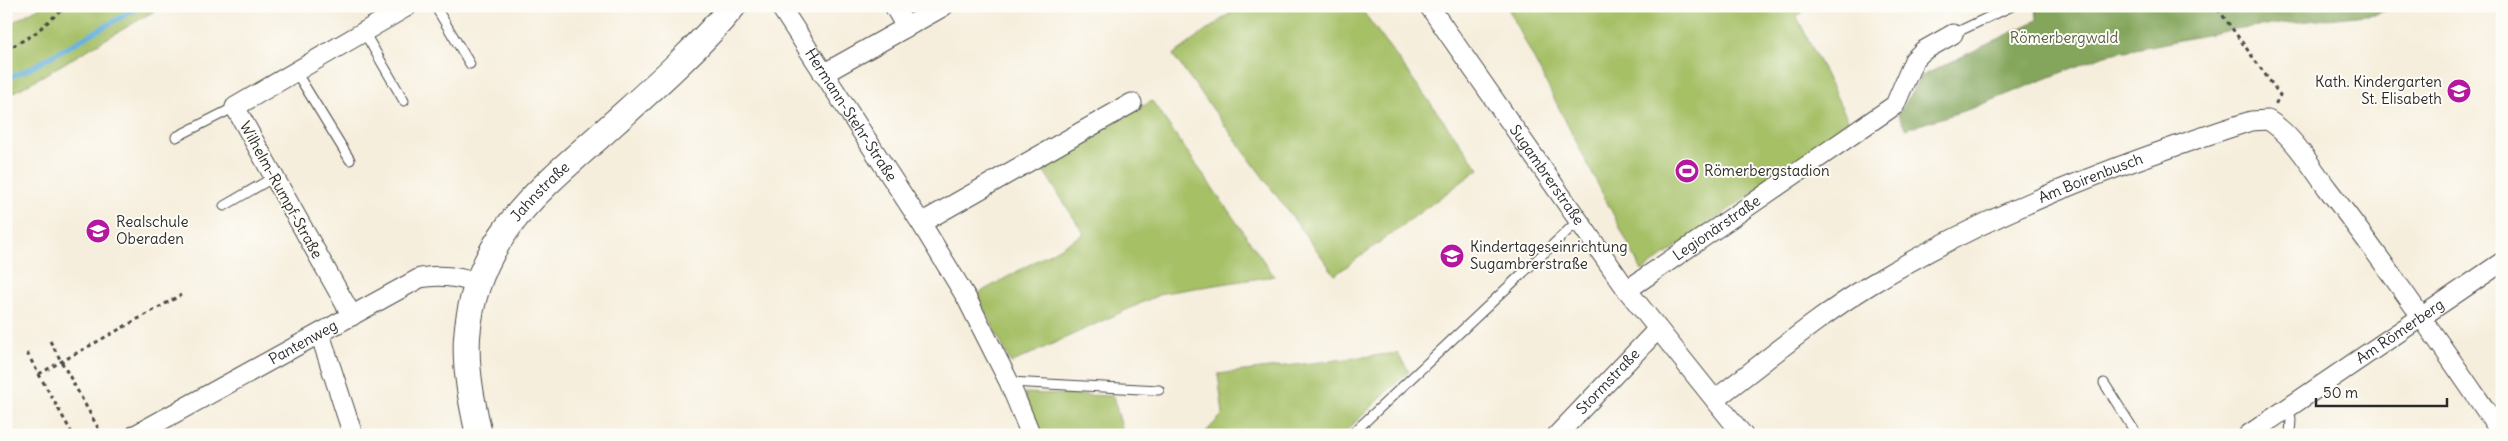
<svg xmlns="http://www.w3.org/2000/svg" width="2508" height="441" font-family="Delius,sans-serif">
<rect width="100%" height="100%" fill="#fdfcf7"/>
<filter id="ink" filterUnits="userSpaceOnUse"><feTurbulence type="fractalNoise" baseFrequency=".02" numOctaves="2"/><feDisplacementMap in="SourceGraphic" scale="10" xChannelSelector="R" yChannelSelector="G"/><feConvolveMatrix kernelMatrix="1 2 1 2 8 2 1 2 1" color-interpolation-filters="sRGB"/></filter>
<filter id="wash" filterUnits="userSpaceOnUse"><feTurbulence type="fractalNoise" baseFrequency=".0096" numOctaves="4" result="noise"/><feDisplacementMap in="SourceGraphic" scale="20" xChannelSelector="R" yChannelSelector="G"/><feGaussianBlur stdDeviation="1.12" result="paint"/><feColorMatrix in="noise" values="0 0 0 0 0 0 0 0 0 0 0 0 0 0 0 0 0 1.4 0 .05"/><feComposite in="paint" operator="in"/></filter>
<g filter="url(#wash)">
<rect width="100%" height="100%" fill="#f6eedc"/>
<g fill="#a6c066" stroke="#687648">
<path d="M42,6H163L6,97V26Z"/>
<path d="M1240,6H1359L1479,169L1335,275L1173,55Z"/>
<path d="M1507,6H1809L1801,10L1802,14L1797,17L1850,124L1642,271Z"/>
<path d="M1152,101L1274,276L1163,293L1011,363L977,294L1084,234L1040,165Z"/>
<path d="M1397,353L1409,371L1342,435H1203L1223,414L1218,374Z"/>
<path d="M1024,393L1113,396L1124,435H1042Z"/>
</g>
<path fill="#84a65b" stroke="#586843" d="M2036,6H2398L2376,14L2241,28L2105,55L1973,108L1906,129L1897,113L1904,106L1920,77L2037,20Z"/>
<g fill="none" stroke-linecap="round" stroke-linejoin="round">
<path stroke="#65b0de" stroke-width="5" d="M6,79L29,69L141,6"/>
</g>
</g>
<g filter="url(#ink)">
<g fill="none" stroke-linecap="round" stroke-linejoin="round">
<defs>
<g id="service">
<path d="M435,6L470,64"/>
<path d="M364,32L404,101"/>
<path d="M1953,34L2012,6"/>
<path d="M296,72L350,160"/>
<path d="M176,137L235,107"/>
<path d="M224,206L274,177"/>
<path d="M1009,382L1159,390"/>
<path d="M2104,383L2137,435"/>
<path d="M2288,408L2291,419L2290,435"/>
<path d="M1351,435L1579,220"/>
</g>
<g id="minor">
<path id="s1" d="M780,6L921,223L966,297L1009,382L1031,435"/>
<path d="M894,6L906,27"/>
<path id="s2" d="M1429,6L1627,290L1743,435"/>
<path d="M823,74L944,6"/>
<path d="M921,223L1132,103"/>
<path id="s3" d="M1627,290L1895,105L1914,60L1923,51L1953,34"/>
<path d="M352,316L235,107L408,6"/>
<path d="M320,334L353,435"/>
<path id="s4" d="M1715,399C1766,361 1816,318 1870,285C1988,213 2120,163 2251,121L2268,120C2293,135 2310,165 2327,188C2389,268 2445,351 2502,434"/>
<path id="s5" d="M135,435L420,278C441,274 457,277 477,283"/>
<path id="s6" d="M1557,435L1658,329"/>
<path id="s7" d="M2248,435L2502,262"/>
</g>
<g id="secondary">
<path id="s8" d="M479,435C472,403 465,370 467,337C474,241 536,192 603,133C648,92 694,53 733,6"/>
</g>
</defs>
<use href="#service" stroke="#494846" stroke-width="11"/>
<use href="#minor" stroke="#494846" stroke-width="21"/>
<use href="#secondary" stroke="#494846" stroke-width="28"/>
<g stroke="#494846" stroke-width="3" stroke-dasharray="4 4" stroke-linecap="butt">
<path d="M2211,6L2218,9L2219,6"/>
<path d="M2218,9L2280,95L2275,105"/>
<path d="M6,50L33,35L66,6"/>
<path d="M50,341L102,435"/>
<path d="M27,353L73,435"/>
<path d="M39,374L181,295"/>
</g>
<use href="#service" stroke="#fff" stroke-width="9"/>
<use href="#minor" stroke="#fff" stroke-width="19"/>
<use href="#secondary" stroke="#fff" stroke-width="26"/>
</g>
</g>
<defs>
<symbol id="school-disc" viewBox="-11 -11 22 22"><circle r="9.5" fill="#b5179e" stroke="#fdfcf7"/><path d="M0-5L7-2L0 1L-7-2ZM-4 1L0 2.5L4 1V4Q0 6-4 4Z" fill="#fff"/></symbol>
<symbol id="stadium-disc" viewBox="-11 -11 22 22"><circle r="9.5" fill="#b5179e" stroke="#fdfcf7"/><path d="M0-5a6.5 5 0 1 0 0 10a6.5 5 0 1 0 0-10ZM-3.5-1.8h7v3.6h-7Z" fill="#fff"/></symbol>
</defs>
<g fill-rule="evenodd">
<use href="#school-disc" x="2445" y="77" width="28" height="28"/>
<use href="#stadium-disc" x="1673" y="157" width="28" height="28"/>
<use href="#school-disc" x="84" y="217" width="28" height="28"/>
<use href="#school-disc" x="1438" y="242" width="28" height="28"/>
</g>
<g text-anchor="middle" stroke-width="4" stroke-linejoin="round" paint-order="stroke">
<g font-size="15" fill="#565f40" stroke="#fdfcf7">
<text x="2064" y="43">Römerbergwald</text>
</g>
<g font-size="15" fill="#2b2b2b" stroke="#fdfcf7" text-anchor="start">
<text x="2442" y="87" text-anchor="end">Kath. Kindergarten<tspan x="2442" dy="17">St. Elisabeth</tspan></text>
<text x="1704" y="176">Römerbergstadion</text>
<text x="116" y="227">Realschule<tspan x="116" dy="17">Oberaden</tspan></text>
<text x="1470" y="252">Kindertageseinrichtung<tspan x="1470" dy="17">Sugambrerstraße</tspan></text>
</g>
<g font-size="15" fill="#2b2b2b" stroke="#fdfcf7">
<text dy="5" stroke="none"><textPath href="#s1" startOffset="130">Hermann-Stehr-Straße</textPath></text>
<text dy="5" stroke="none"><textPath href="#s2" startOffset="206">Sugambrerstraße</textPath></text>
<text dy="5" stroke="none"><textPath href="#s4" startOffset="438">Am Boirenbusch</textPath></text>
<text transform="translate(281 190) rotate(61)" y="5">Wilhelm-Rumpf-Straße</text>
<text dy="5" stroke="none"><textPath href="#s8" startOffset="266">Jahnstraße</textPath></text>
<text dy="5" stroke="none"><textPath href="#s3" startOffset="109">Legionärstraße</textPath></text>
<text dy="5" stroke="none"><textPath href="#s7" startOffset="184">Am Römerberg</textPath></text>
<text dy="5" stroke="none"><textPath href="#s5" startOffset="192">Pantenweg</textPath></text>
<text dy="5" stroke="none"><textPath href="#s6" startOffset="74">Stormstraße</textPath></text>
</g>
</g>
<rect width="2508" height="441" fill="none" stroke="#fdfcf7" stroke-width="25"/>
<path d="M2316 398v8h131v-8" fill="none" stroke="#2b2b2b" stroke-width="2.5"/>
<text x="2323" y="398" font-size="15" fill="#2b2b2b" stroke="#fdfcf7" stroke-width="4" paint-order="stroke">50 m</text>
</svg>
